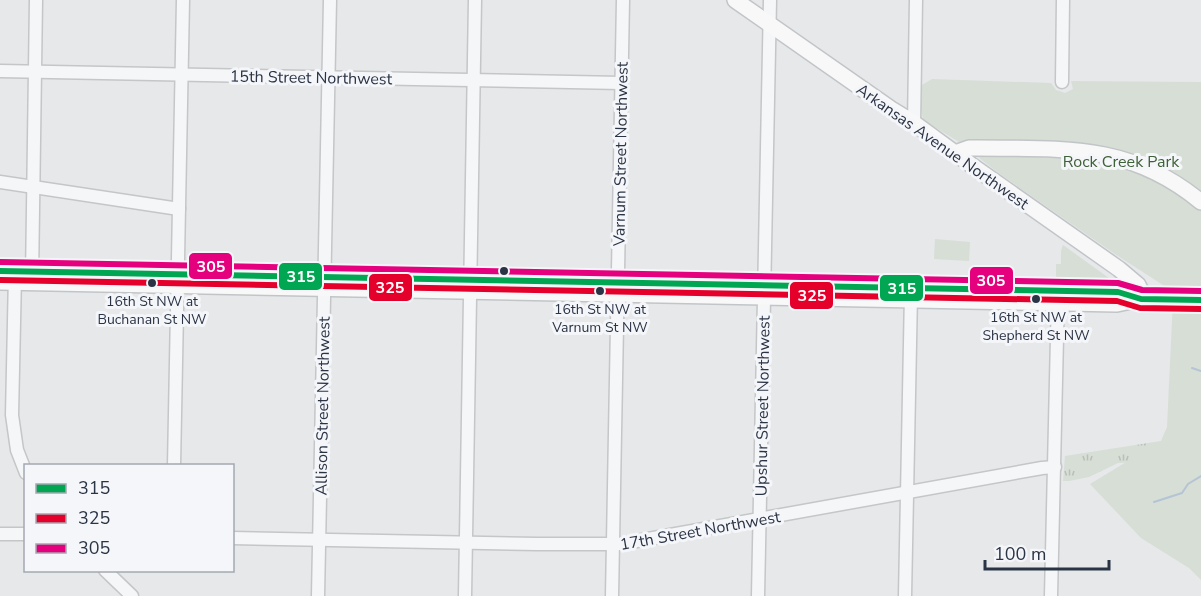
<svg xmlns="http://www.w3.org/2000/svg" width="1201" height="596" font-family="'Nunito Sans',sans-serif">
<defs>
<pattern id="grass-tufts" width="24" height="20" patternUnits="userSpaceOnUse" patternTransform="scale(1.5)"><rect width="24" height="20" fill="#d6ded6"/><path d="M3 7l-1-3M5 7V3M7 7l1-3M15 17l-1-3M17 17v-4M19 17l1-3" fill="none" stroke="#b8bfb9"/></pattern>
</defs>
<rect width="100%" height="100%" fill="#e6e8ea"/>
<path fill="url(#grass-tufts)" d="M1164,440L1142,462L1118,463L1089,477L1069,481H1063L1065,456L1161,441Z"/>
<g fill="#d6ded6">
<path d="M932,79L1051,83L1056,90L1065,93L1073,89L1071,81L1201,82V580L1189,568L1141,538L1090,484L1161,441L1167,427L1173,299L1163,285L1115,254L1000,174L956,140L923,120L921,108L922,85Z"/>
<path d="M935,239L970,242L969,261L934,259Z"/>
<path d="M1063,245L1113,281V283L1056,282V264H1061V251Z"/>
</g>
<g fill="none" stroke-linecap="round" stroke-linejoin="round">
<g stroke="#b4c4d5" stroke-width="2">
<path d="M1192,368L1201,371"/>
<path d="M1154,502L1182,493L1188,484L1201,476"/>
</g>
<defs>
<g id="minor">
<path d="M0,71L621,83"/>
<path d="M1062,82L1063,0"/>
<path d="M914,123L916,0"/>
<path d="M0,182L179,209"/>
<path d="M15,275L12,415L17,450L26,473"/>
<path d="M32,279L36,0"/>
<path d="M174,466L183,0"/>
<path d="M0,534H26"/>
<path d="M232,538L537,544H620L1042,468L1055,467"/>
<path d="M105,570L132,596"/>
<path d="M318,596L330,0"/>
<path d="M465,596L475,0"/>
<path d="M612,596L623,0"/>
<path d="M758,596L770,0"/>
<path d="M905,596L911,293"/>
<path d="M1051,596L1058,294"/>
</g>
<g id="major">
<path d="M735,0L891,109L914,123L974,167L1119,269L1138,285L1141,291V299"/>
<path d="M955,153L969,148H977C1064,149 1130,143 1201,202"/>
<path d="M0,271L798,287L1059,291L1118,292L1138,298"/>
<path d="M0,282L1117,304L1141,299L1201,300"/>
</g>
</defs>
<use href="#minor" stroke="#c4c6c8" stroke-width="15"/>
<use href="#major" stroke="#c2c5c8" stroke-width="18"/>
<use href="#minor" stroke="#f5f6f7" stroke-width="12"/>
<use href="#major" stroke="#f8f8f8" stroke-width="15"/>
<defs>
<path id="bus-1" d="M0,271L1118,292L1141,299L1201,300"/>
<path id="bus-2" d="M0,280L1117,301L1140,308L1201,309"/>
<path id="bus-3" d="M0,262L1118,283L1142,290L1201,291"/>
</defs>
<use href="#bus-1" stroke="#f4f6f9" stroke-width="10"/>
<use href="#bus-2" stroke="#f4f6f9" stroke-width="10"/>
<use href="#bus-3" stroke="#f4f6f9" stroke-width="10"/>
<use href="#bus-1" stroke="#00a651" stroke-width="6"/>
<use href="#bus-2" stroke="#e4002b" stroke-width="6"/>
<use href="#bus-3" stroke="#e5007d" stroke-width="6"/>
</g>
<g fill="#2b3445" stroke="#f4f6f9" stroke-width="2">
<circle cx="504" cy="271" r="5"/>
<circle cx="152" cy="283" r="5"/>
<circle cx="600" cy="291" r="5"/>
<circle cx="1036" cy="299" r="5"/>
</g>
<g text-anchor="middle" stroke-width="6" stroke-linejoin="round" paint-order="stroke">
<g font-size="14" fill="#2b3445" stroke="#f4f6f9">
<text x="152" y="306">16th St NW at<tspan x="152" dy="18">Buchanan St NW</tspan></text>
<text x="600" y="314">16th St NW at<tspan x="600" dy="18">Varnum St NW</tspan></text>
<text x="1036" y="322">16th St NW at<tspan x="1036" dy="18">Shepherd St NW</tspan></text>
</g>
<g font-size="16" fill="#2b3445" stroke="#f4f6f9">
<text transform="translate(311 77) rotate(1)" y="6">15th Street Northwest</text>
<text transform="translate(943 146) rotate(35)" y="6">Arkansas Avenue Northwest</text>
<text transform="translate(620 154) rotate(-89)" y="6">Varnum Street Northwest</text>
<text transform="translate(322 406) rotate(-89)" y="6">Allison Street Northwest</text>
<text transform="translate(762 406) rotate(-89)" y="6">Upshur Street Northwest</text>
<text transform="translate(700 530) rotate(-10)" y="6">17th Street Northwest</text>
</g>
<g font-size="16" fill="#3f6138" stroke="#f4f6f9">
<text x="1121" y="167">Rock Creek Park</text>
</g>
</g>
<g stroke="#f4f6f9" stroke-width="2">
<rect x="188" y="252" width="45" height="28" rx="6" fill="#e5007d"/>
<rect x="278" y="262" width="45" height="29" rx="6" fill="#00a651"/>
<rect x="969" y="266" width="45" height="29" rx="6" fill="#e5007d"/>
<rect x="368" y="273" width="45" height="29" rx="6" fill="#e4002b"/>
<rect x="879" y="274" width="45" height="28" rx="6" fill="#00a651"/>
<rect x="789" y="281" width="45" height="29" rx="6" fill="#e4002b"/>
</g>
<g font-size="16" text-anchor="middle" font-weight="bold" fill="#fff">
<text x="211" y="272">305</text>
<text x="301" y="282">315</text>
<text x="991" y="286">305</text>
<text x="390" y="293">325</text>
<text x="902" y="294">315</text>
<text x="812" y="301">325</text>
</g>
<rect x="24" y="464" width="210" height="108" fill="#f4f6f9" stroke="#a4a8b1" stroke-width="1.5"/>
<rect x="36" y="484" width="30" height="9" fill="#00a651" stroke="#a4a8b1" stroke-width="1.5"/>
<text x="78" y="494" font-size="18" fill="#2b3445">315</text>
<rect x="36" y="514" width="30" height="9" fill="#e4002b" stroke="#a4a8b1" stroke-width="1.5"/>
<text x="78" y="524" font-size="18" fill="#2b3445">325</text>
<rect x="36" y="544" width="30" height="9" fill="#e5007d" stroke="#a4a8b1" stroke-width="1.5"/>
<text x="78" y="554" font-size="18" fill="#2b3445">305</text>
<path d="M985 560v9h124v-9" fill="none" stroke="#2b3445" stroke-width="3"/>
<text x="994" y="560" font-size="18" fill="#2b3445" stroke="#f4f6f9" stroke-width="4.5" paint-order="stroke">100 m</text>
</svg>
